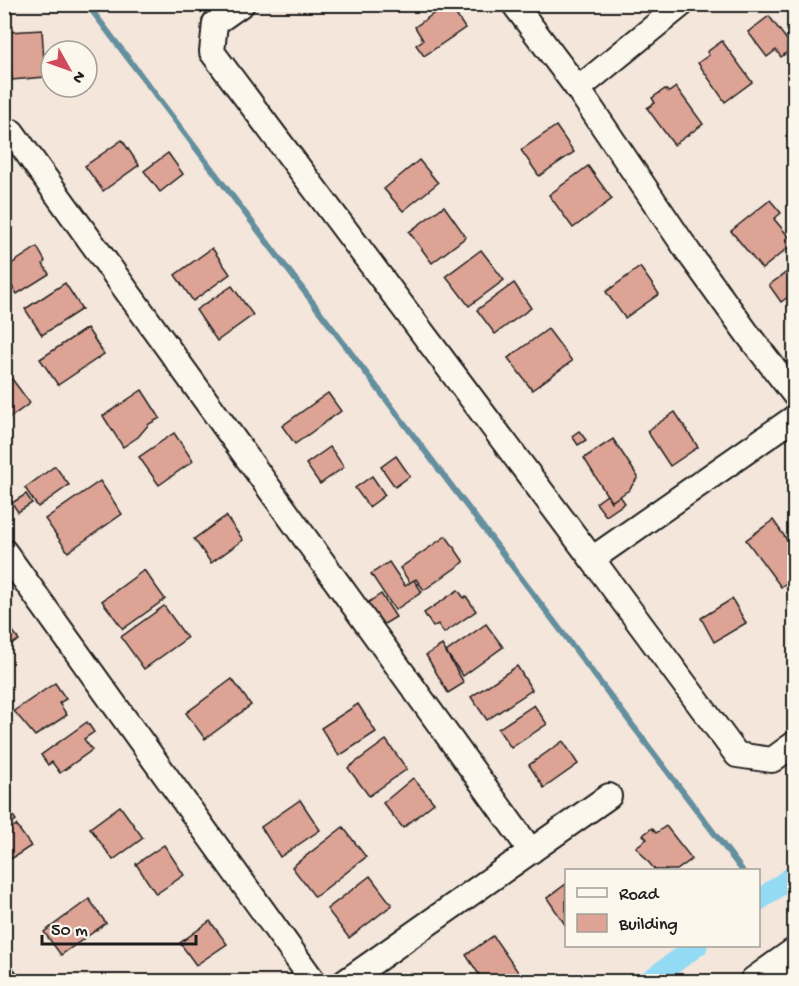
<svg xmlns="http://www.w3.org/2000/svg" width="799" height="986" font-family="'Gochi Hand',sans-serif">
<rect width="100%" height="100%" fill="#f5e6db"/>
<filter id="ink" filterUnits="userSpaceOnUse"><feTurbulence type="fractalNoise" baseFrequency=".0167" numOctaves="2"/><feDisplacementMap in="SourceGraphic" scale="12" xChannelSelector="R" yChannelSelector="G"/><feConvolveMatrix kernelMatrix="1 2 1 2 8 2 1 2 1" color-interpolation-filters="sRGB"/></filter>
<g filter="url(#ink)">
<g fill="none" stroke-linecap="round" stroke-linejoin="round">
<g stroke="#638f9e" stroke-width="6">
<path d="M87,4L742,870"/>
<path d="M758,892L763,898"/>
</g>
<g stroke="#93dbf5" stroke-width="21">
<path d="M758,901L794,875"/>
<path d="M647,982L697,946"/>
</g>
</g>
<g fill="#dda496" stroke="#1c1c1c" stroke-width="1.5">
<path d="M447,4H449L465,28L424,56L416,45L423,40L415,27Z"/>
<path d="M769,16L793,48L781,57L776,50L767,57L748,32Z"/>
<path d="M42,30L45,77L12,80L8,32Z"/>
<path d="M722,41L752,82L725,102L698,63L709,55L707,52Z"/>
<path d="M676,87L703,124L674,145L647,108L655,103L652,98L665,89L669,92Z"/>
<path d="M556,126L574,152L539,176L521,150Z"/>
<path d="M794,130V148L786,136Z"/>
<path d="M122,140L139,165L103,191L85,166Z"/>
<path d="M168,153L183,174L160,192L144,171Z"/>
<path d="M419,160L438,183L403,211L384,189Z"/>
<path d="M588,166L612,199L573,228L549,195Z"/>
<path d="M770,200L781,213L774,219L794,243L762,269L731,231Z"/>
<path d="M444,206L466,237L432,263L409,232Z"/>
<path d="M37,247L45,261L43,264L49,274L17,294L10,283L6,286L4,284V269Z"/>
<path d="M212,248L230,274L193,301L175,275Z"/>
<path d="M481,250L504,280L469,306L446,276Z"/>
<path d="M640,267L659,294L625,318L606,292Z"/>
<path d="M794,267V307L788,297L781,302L769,285Z"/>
<path d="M65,283L82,309L42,335L25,309Z"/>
<path d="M514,283L531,308L495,334L477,310Z"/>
<path d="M232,286L253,315L217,341L196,310Z"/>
<path d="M87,328L104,354L58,385L40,359Z"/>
<path d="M548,329L572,361L532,390L508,358Z"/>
<path d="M12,379L30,403L4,422V385Z"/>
<path d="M142,390L160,418L149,424L138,437L123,447L103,416Z"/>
<path d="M328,393L341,411L295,444L282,426Z"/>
<path d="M675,412L698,447L670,466L647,431Z"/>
<path d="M579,431L586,440L578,445L572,436Z"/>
<path d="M174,433L193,461L159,485L139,457Z"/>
<path d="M613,439L638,477L629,490L611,502L584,458Z"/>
<path d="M330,447L344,467L320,484L306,464Z"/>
<path d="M396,456L410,476L395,487L381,467Z"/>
<path d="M55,466L69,485L38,507L25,488Z"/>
<path d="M372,476L385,495L369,507L355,488Z"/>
<path d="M100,481L122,514L68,552L45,519Z"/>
<path d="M26,494L32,503L18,512L12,503Z"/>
<path d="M607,495L611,502L620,496L625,503L606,516L596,503Z"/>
<path d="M226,516L243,540L211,563L194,539Z"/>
<path d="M773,520L794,550V577L781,587L746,540Z"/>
<path d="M446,536L464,562L424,590L416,579L410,583L400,568Z"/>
<path d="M389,562L405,586L414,580L422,592L395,610L371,574Z"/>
<path d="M144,570L165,599L123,629L102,601Z"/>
<path d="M458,590L464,598L466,596L476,611L444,633L438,624L433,627L424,613Z"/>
<path d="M381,594L396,617L381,626L366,604Z"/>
<path d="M732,599L746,623L714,642L701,618Z"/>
<path d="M164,606L187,638L144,669L121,637Z"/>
<path d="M4,618L19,640L4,649Z"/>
<path d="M486,624L503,647L463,676L446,652Z"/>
<path d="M442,645L464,683L448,693L426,655Z"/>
<path d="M517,666L532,690L487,720L471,697Z"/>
<path d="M232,679L251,705L205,739L186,713Z"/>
<path d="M55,683L66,699L59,703L67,715L35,736L14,711Z"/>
<path d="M358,704L376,732L339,756L321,728Z"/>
<path d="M534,705L547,724L511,748L498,729Z"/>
<path d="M87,722L94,732L84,739L92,750L60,773L52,762L48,765L41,755Z"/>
<path d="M386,740L407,769L369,796L348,768Z"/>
<path d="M563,741L578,764L544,788L529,765Z"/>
<path d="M413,778L434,803L403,828L383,803Z"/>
<path d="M300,800L320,830L280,857L261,827Z"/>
<path d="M4,803L16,820L4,829Z"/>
<path d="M120,806L143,838L113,860L90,828Z"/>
<path d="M16,825L31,846L11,859L4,850V834Z"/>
<path d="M666,826L692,859L677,870H655L636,847L647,839L643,835L652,828L656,833Z"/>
<path d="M343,827L366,857L315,897L292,867Z"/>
<path d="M164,845L184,875L156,894L136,864Z"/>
<path d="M370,876L392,905L349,938L327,909Z"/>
<path d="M566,884V926L547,898Z"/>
<path d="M89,899L106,923L61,955L44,932Z"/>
<path d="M210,921L227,944L196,965L180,943Z"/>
<path d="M493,936L525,982H484L466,955Z"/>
</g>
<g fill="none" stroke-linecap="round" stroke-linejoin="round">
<defs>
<g id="minor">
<path d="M242,4L215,23L212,52L592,559"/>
<path d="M514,4L578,89L689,253L749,336L794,394"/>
<path d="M578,89L682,4"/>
<path d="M4,137L12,132L531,851"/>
<path d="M794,418L592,559L737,755L772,760L794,744"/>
<path d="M4,551L314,982"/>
<path d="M782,963L794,980"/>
<path d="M4,978L7,982"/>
<path d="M345,982L609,796"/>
</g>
<path id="tertiary" d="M755,982L794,954"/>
</defs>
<use href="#minor" stroke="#1c1c1c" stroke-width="28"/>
<use href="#tertiary" stroke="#1c1c1c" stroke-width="34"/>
<use href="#minor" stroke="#fbf7ec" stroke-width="24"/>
<use href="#tertiary" stroke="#fbf7ec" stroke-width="30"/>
</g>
</g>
<rect width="799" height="986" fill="none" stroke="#fbf7ec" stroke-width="24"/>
<rect x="12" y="12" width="775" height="962" fill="none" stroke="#1c1c1c" stroke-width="2" filter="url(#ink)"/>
<rect x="565" y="869" width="195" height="78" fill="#fbf7ec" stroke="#a29f99" stroke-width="1.5"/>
<rect x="577" y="888" width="30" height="9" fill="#fbf7ec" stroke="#a29f99" stroke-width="1.5"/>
<text x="619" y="899" font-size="18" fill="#1c1c1c">Road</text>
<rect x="577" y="914" width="30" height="18" fill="#dda496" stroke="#a29f99" stroke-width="1.5"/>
<text x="619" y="929" font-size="18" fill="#1c1c1c">Building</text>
<g transform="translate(69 69) rotate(130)"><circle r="28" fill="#fbf7ec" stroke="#a29f99" stroke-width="1.5"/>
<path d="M0-4.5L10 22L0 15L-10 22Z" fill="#d1495b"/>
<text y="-9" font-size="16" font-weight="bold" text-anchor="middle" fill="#1c1c1c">N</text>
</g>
<path d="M42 935v9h154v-9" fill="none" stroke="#1c1c1c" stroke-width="3"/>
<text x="51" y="935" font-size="18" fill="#1c1c1c" stroke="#fbf7ec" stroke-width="4.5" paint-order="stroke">50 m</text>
</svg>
